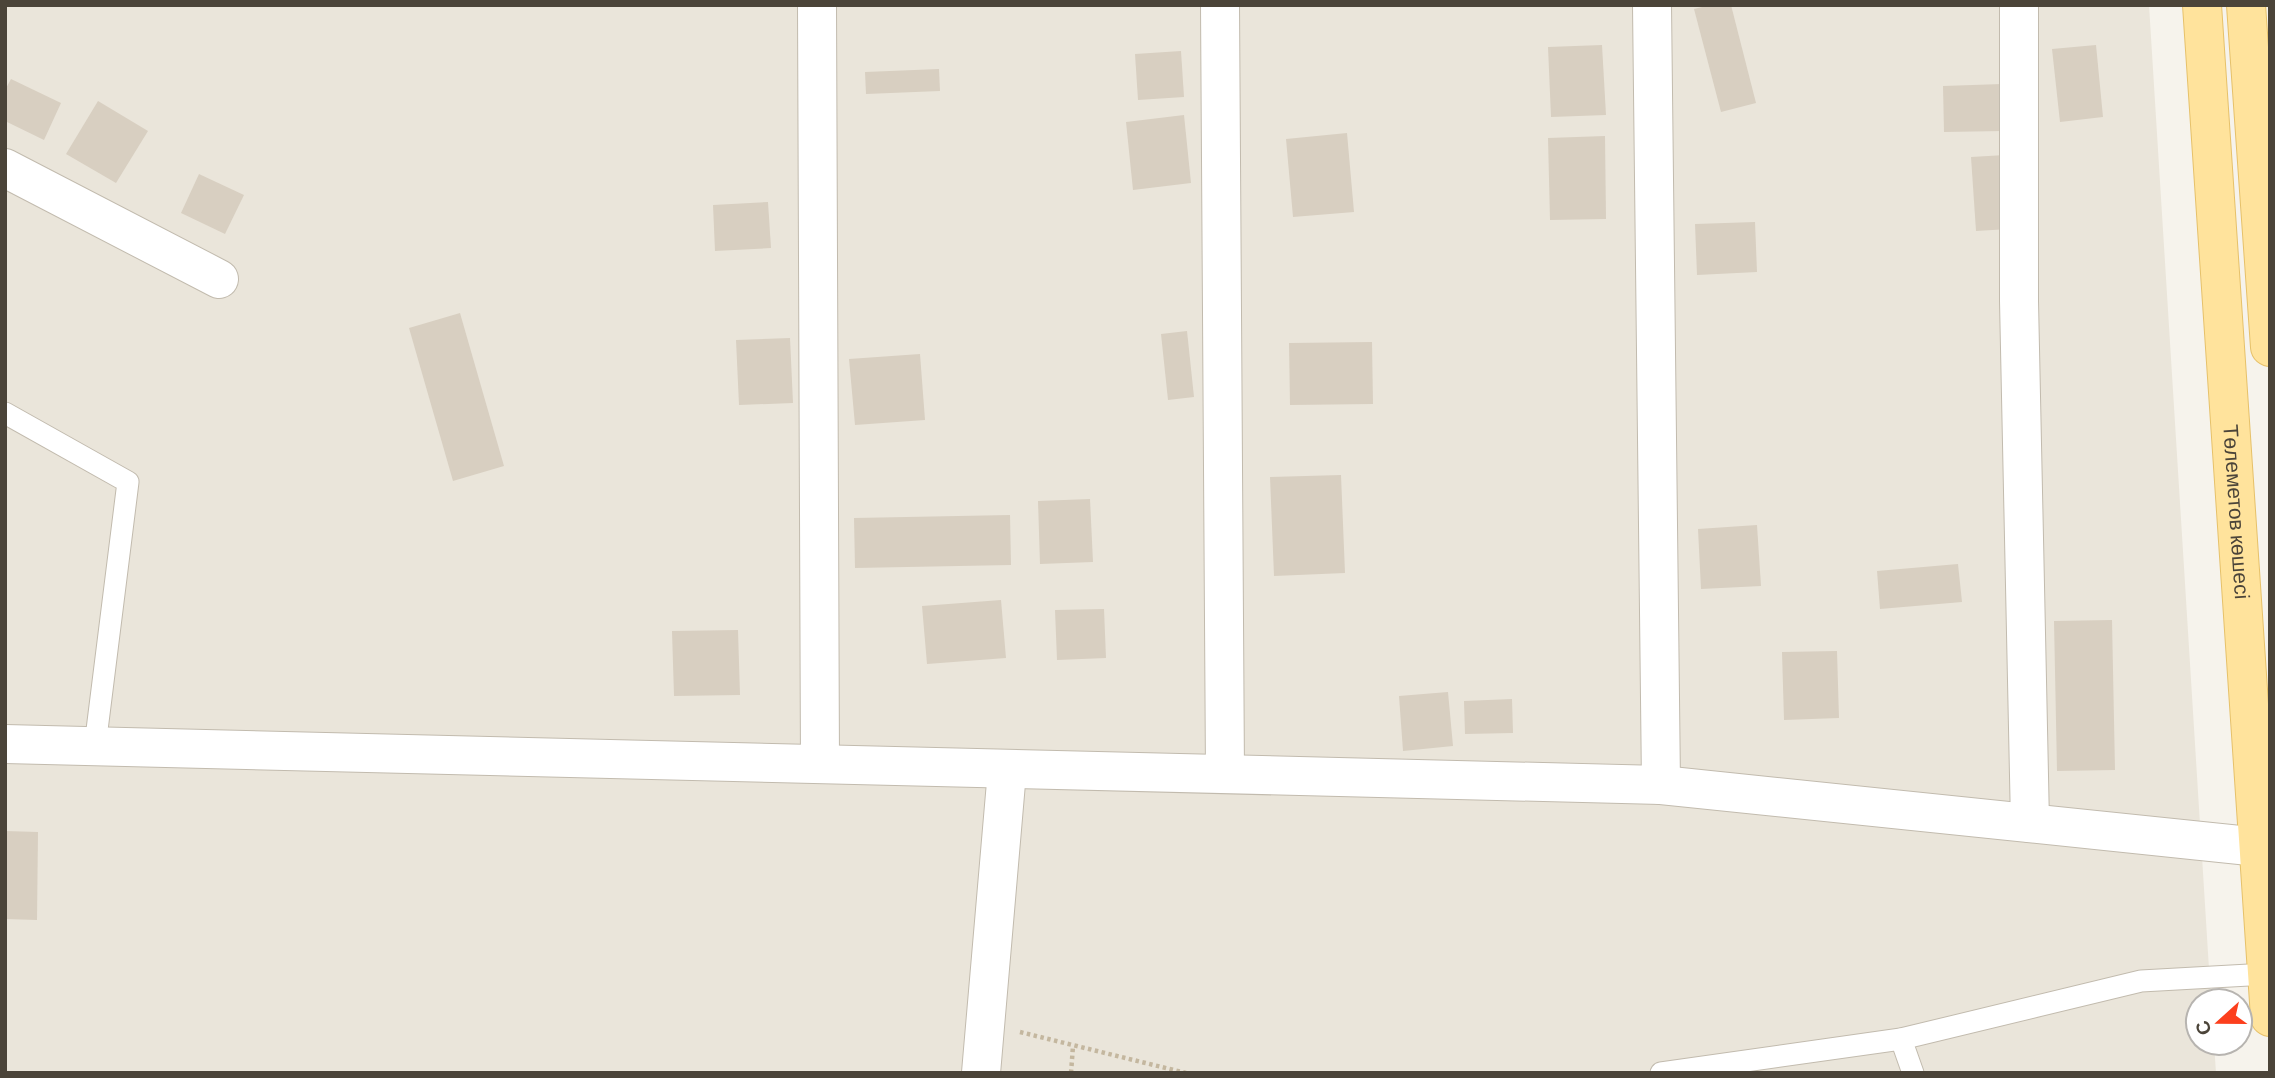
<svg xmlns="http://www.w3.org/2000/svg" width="2275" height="1078" font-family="Barlow,sans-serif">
<rect width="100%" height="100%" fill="#f6f3ec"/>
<path fill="#eae5da" d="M5,5H2149L2211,1001H2198V1043H2214L2216,1073H5Z"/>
<g fill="#d8cfc1">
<path d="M1710,5H1731L1756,103L1721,112L1694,9Z"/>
<path d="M1602,45L1606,115L1551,117L1548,47Z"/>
<path d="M2096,45L2103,117L2060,122L2052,49Z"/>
<path d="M1181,51L1184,97L1138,100L1135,54Z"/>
<path d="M939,69L940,91L866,94L865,72Z"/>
<path d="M11,79L61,103L44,140L5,121V90Z"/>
<path d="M2002,84L2003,131L1944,132L1943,86Z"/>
<path d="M98,101L148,131L116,183L66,154Z"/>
<path d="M1184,115L1191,183L1133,190L1126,122Z"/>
<path d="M1347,133L1354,212L1293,217L1286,139Z"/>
<path d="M1605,136L1606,219L1550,220L1548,138Z"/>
<path d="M2005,155L2009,229L1976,231L1971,157Z"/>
<path d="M199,174L244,195L225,234L181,213Z"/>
<path d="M768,202L771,248L715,251L713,205Z"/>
<path d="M1755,222L1757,272L1697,275L1695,224Z"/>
<path d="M460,313L504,466L453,481L409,328Z"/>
<path d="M1187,331L1194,397L1168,400L1161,334Z"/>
<path d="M790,338L793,403L739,405L736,340Z"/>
<path d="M1372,342L1373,404L1290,405L1289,343Z"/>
<path d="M920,354L925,420L855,425L849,359Z"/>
<path d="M1341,475L1345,573L1274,576L1270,477Z"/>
<path d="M1090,499L1093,562L1040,564L1038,501Z"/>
<path d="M1010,515L1011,565L855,568L854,518Z"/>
<path d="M1757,525L1761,586L1701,589L1698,529Z"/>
<path d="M1958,564L1962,602L1880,609L1877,571Z"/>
<path d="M1001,600L1006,658L927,664L922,606Z"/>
<path d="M1104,609L1106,658L1057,660L1055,610Z"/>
<path d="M2112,620L2115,770L2057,771L2054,621Z"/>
<path d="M738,630L740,695L674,696L672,631Z"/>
<path d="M1837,651L1839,718L1784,720L1782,652Z"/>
<path d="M1448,692L1453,746L1403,751L1399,696Z"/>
<path d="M1512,699L1513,733L1465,734L1464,701Z"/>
<path d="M5,831L38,832L37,920L5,919Z"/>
</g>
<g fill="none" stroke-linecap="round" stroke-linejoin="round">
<defs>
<g id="service">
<path d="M5,413L128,482L95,746"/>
<path d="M1901,1039L1913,1073"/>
<path d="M1661,1073L1901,1039L2141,981L2267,974"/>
</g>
<g id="minor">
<path d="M817,5L820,764"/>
<path d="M1220,5L1225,774"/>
<path d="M1652,5L1661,785"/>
<path d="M2019,5V301L2030,823"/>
<path d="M5,168L219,279"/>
<path d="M5,744L1661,785L2259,847"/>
<path d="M981,1073L1007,771"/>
</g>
<g id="primary">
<path id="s1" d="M2202,5L2270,1017"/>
<path d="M2246,5L2270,347"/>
</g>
</defs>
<use href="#service" stroke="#c2bbae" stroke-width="23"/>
<use href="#minor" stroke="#c2bbae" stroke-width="40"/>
<use href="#primary" stroke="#e6c16a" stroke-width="40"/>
<g stroke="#c4b79f" stroke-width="4.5" stroke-dasharray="3.5 3.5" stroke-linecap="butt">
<path d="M1020,1032L1186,1073"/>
<path d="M1071,1073L1073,1046"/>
</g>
<use href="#service" stroke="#fff" stroke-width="21"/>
<use href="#minor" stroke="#fff" stroke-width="38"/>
<use href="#primary" stroke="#ffe39c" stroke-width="38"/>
</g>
<g text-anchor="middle" stroke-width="5" stroke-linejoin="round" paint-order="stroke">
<g font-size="21" fill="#4b4439" stroke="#fff">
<text dy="7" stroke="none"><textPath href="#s1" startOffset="508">Төлеметов көшесі</textPath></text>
</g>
</g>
<rect width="2275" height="1078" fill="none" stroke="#4b4439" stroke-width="14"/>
<g transform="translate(2219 1022) rotate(249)"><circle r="33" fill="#ffffff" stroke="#b7b4b0" stroke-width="2"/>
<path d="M0-5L12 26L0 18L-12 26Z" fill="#fc3f1d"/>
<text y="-10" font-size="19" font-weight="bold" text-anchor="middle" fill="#4b4439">С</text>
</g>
</svg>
